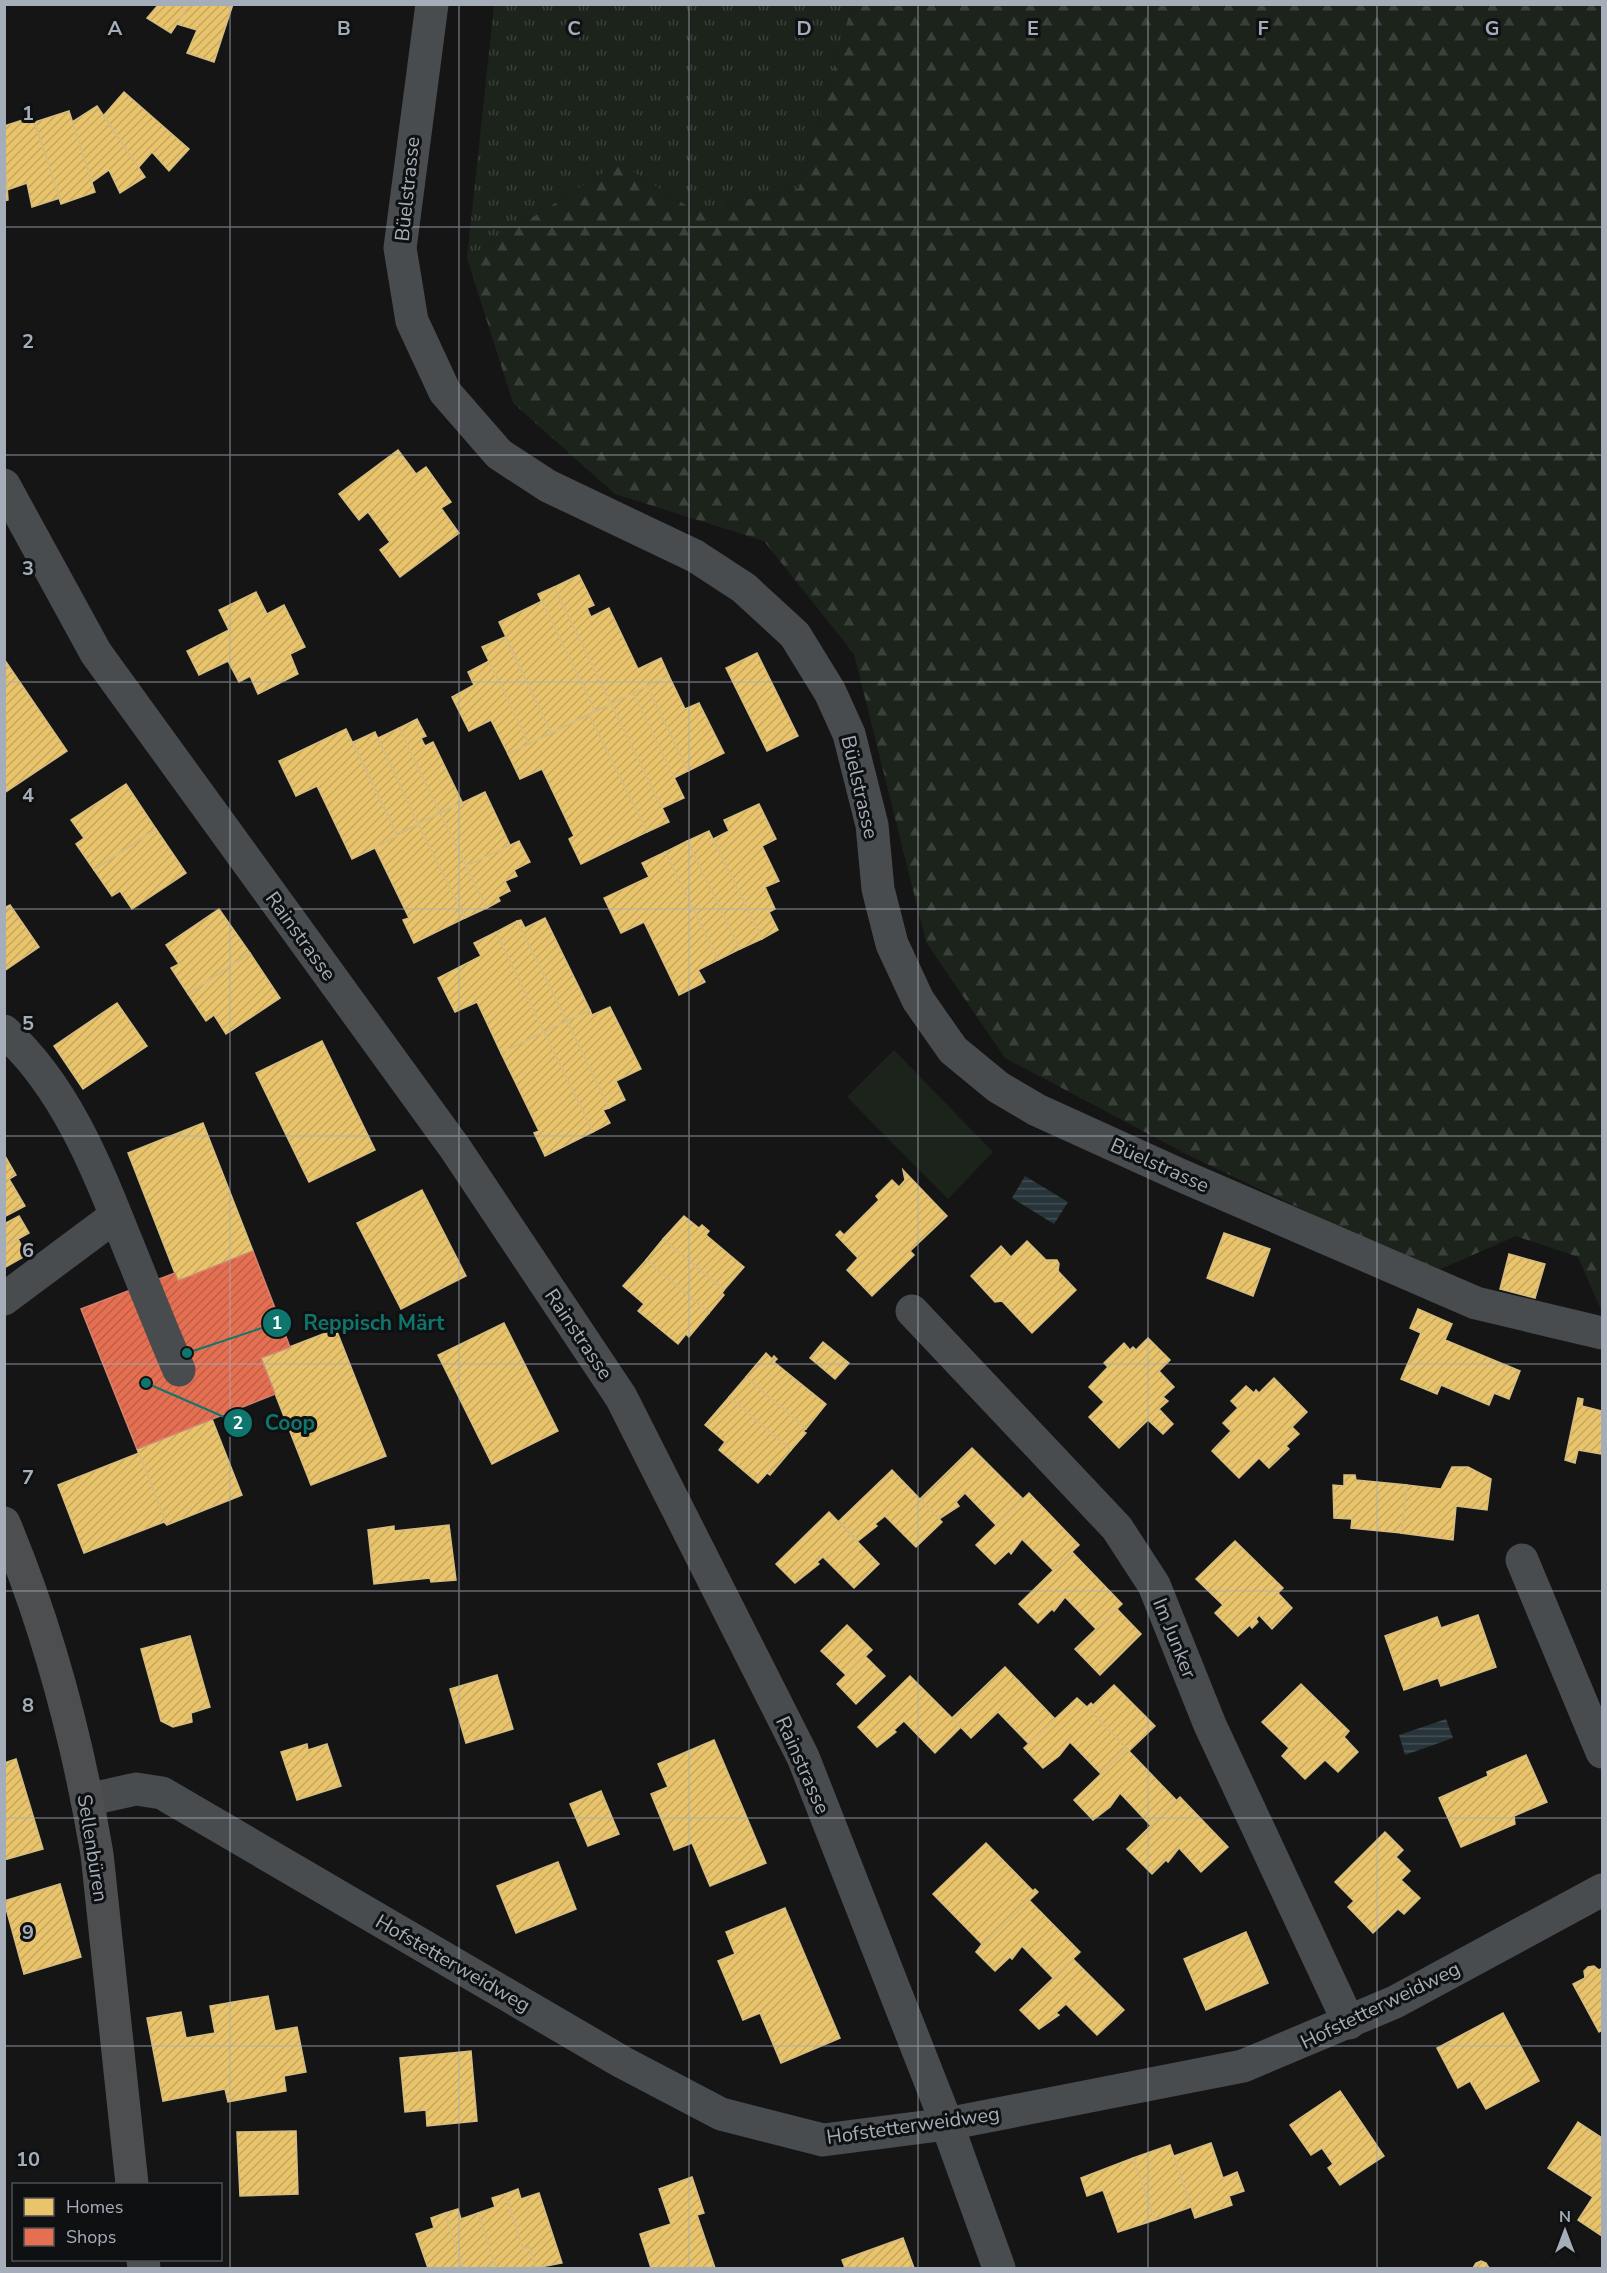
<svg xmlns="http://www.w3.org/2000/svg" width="1607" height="2273" font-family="'Nunito Sans',sans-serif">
<defs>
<pattern id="grass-tufts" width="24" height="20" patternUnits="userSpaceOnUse" patternTransform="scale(1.5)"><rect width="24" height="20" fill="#1b231b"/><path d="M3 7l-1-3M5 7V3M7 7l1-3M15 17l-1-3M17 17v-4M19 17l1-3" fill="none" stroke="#39403a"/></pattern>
<pattern id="forest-firs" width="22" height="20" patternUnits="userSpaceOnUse" patternTransform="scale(1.5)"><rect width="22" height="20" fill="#1b231b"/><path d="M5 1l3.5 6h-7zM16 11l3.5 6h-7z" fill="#39403a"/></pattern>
<pattern id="water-rules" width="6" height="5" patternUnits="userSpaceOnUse" patternTransform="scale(1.5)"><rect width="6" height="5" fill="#273439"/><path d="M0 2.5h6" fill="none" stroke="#434f54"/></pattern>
<pattern id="homes-hatch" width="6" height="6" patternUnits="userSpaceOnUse" patternTransform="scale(1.5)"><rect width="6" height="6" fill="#e9c46a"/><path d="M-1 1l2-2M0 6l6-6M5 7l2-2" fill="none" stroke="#c4a760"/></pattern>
<pattern id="shops-hatch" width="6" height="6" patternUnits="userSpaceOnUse" patternTransform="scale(1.5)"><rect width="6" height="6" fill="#e76f51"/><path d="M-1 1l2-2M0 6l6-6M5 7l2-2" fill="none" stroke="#ba604a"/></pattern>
</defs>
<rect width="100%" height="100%" fill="#151516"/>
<path fill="url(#grass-tufts)" d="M494,5H852L799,188L695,211L619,163L467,258Z"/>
<path fill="url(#forest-firs)" d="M852,5H1602V1312L1578,1257L1516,1236L1434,1272L1190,1156L1005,1058L926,942L854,654L764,541L615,494L513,403L467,258L619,163L695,211L799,188Z"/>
<path fill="#1b231b" d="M894,1050L993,1152L948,1199L847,1097Z"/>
<g fill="url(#water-rules)">
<path d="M1025,1176L1068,1202L1054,1224L1012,1198Z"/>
<path d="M1446,1719L1453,1738L1405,1755L1399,1735Z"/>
</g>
<g fill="url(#homes-hatch)" stroke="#d5bd81" stroke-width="1.5">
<path d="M159,4H190L171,33L147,18Z"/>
<path d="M190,4H233L214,62L187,53L197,30L177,24Z"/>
<path d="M124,92L189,149L169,171L152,152L138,168L104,115Z"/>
<path d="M97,106L145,177L120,193L109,170L92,182L72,122Z"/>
<path d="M69,111L95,192L61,204L35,122Z"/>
<path d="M32,117L60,198L32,207L27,183L7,190L4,142V126Z"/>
<path d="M4,142L8,200L4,201Z"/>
<path d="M398,450L416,474L426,467L451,502L441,508L459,533L400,577L380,550L390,542L368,512L359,520L339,494Z"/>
<path d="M579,575L594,605L587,608L591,617L609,608L638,669L661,658L669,676L611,704L554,587Z"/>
<path d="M554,587L611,704L595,711L538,594Z"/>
<path d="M256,592L267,614L284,605L305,647L290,654L298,674L258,694L250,676L239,682L228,661L199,675L187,651L229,630L219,610Z"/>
<path d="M542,601L595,711L551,733L499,622Z"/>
<path d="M505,637L551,733L529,744L482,647Z"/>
<path d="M757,653L798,736L767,751L726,668Z"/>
<path d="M4,659L67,751L4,793Z"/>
<path d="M489,661L529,744L508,754L491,720L469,731L452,697L474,685L468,672Z"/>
<path d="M669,676L685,709L699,703L724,753L688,771L647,686Z"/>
<path d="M647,686L688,771L674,778L633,693Z"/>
<path d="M633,693L684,798L662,808L611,704Z"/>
<path d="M611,704L669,822L647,832L589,715Z"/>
<path d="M589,715L647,832L581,864L569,839L574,836L542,769L520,779L508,754Z"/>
<path d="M417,719L426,736L421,738L425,746L433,742L462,802L440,813L399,728Z"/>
<path d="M399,728L440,813L418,824L378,738Z"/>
<path d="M346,729L398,837L352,859L317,786L296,796L279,761Z"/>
<path d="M375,732L418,824L397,834L353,742Z"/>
<path d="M126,784L156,829L94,870L76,844L84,838L71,820Z"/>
<path d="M485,792L510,845L466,866L440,813Z"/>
<path d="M759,804L776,839L762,846L779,881L765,887L775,909L769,912L778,930L762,939L713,839L729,831L724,820Z"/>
<path d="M440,813L487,908L465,918L418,824Z"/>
<path d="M418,824L465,918L414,943L403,920L409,918L375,848Z"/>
<path d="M156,829L186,873L132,909L120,891L112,896L94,870Z"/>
<path d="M709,831L762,939L740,949L687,841Z"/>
<path d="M519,841L530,862L514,870L517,876L505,881L510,891L498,897L500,901L487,908L466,866Z"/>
<path d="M687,841L740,949L718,960L665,852Z"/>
<path d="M665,852L718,960L698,970L705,982L679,995L644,922L621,933L604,898L649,877L642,863Z"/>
<path d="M10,905L39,947L4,971V908Z"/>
<path d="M219,909L250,953L188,994L171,968L179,964L166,945Z"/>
<path d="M545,918L590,1010L567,1021L517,921L521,920L525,928Z"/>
<path d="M517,921L567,1021L544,1032L496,932Z"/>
<path d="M496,932L544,1032L501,1053L477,1002L455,1012L438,978L481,956L474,943Z"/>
<path d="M250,953L280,998L226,1034L214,1015L206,1021L188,994Z"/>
<path d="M117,1003L147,1046L83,1089L54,1046Z"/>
<path d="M610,1007L641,1069L616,1081L625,1100L609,1108L567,1021L590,1010L592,1015Z"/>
<path d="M567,1021L609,1108L603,1110L610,1123L593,1132L544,1032Z"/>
<path d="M544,1032L593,1132L545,1156L534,1133L539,1131L501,1053Z"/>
<path d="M322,1041L375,1150L309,1182L256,1073Z"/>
<path d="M203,1123L253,1251L178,1281L128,1153Z"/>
<path d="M5,1156L16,1175L9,1179L25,1206L4,1217Z"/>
<path d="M903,1170L947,1216L910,1251L914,1255L872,1296L847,1270L858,1258L836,1235L840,1231L844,1235L879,1200L876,1196L892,1180L899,1187L905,1180Z"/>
<path d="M422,1190L466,1276L401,1309L357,1223Z"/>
<path d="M19,1216L29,1233L4,1247V1224Z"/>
<path d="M684,1216L699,1228L702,1225L709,1231L706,1235L744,1267L724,1290L663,1239Z"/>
<path d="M1224,1233L1270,1249L1253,1296L1207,1278Z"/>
<path d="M18,1239L27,1255L4,1268V1247Z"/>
<path d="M663,1239L724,1290L722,1293L724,1295L709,1313L646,1260Z"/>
<path d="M1027,1241L1046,1260H1057L1059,1264L1058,1271L1076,1290L1032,1333L1002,1301L995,1302L971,1276L1001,1246L1011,1257Z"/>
<path d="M1509,1254L1545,1264L1535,1298L1500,1289Z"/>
<path d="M646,1260L709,1313L689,1337L686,1334L678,1344L638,1311L644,1304L623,1286Z"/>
<path d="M1418,1309L1452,1324L1445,1340L1520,1371L1509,1399L1494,1393L1489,1405L1441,1385L1437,1394L1401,1379L1421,1333L1410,1328Z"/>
<path d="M504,1323L558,1431L492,1464L438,1355Z"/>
<path d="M336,1329L386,1456L311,1485L261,1358Z"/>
<path d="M1148,1338L1170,1360L1159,1371L1174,1387L1163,1397L1168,1401L1159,1409L1173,1424L1163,1434L1148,1420L1119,1448L1089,1417L1104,1402L1089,1387L1108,1367L1104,1363L1124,1343L1130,1350L1133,1347L1136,1350Z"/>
<path d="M823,1342L849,1363L835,1379L810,1358Z"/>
<path d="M766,1353L772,1359L774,1356L777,1359L774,1362L826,1404L806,1429L746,1377Z"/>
<path d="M746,1377L806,1429L803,1431L806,1433L791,1450L729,1397Z"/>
<path d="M1274,1378L1307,1412L1292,1427L1299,1434L1286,1446L1289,1449L1269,1468L1259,1458L1239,1478L1212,1451L1231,1431L1223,1423L1238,1408L1231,1401L1246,1386L1254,1393L1256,1390L1259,1393Z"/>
<path d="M729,1397L791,1450L770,1475L767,1473L758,1483L719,1450L725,1442L705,1425Z"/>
<path d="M1578,1398L1583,1399L1582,1406L1602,1411V1454L1578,1450L1575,1463L1565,1460Z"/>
<path d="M212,1419L242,1495L167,1525L137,1449Z"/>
<path d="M972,1448L1023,1499L996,1525L965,1493L956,1502L959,1506L939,1519L920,1499Z"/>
<path d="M139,1453L167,1525L164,1522L84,1553L58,1485Z"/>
<path d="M1452,1467H1468L1491,1479L1487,1510L1456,1506L1453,1540L1401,1533L1407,1485L1441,1489Z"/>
<path d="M892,1470L942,1522L916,1547L885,1516L875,1524L877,1526L858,1541L839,1521Z"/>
<path d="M1344,1475H1355L1356,1480L1407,1485L1401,1533L1351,1528L1352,1519L1334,1518L1333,1485L1344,1486Z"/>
<path d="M1029,1493L1079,1545L1053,1570L1022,1539L1011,1554L1009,1551L995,1564L976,1545Z"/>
<path d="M829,1512L879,1564L854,1588L823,1557L817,1562L819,1564L795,1583L776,1564Z"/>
<path d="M449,1525L456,1580L431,1582L430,1578L374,1584L368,1530L394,1526V1531Z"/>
<path d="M1235,1541L1283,1588L1278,1593L1292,1608L1272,1629L1259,1615L1256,1619L1258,1622L1252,1628L1250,1625L1238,1636L1215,1613L1223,1605L1196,1579Z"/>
<path d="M1072,1552L1122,1604L1096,1629L1065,1597L1054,1611L1052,1609L1038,1623L1019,1604Z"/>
<path d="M1117,1609L1141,1634L1100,1675L1075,1649Z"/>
<path d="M1478,1615L1496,1667L1441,1686L1438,1678L1404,1690L1385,1636L1437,1617L1441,1628Z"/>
<path d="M847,1625L872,1650L846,1675L821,1651Z"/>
<path d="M190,1636L210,1707L191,1713L192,1722L173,1727L161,1721L141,1649Z"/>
<path d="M865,1656L885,1676L856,1704L837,1684Z"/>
<path d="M1005,1667L1055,1719L1029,1744L998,1712L971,1738L952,1718Z"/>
<path d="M497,1675L513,1729L466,1743L450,1689Z"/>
<path d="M910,1676L961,1727L935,1753L904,1721L894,1730L896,1732L877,1747L858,1727Z"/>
<path d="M1301,1684L1349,1731L1344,1737L1358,1752L1338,1772L1325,1760L1305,1779L1282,1756L1289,1748L1262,1722Z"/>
<path d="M1114,1685L1155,1726L1129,1751L1089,1709Z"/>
<path d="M1077,1698L1087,1707L1091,1703L1093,1705L1089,1709L1127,1749L1101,1774L1070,1742L1059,1756L1043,1768L1024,1748Z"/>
<path d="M714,1740L766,1863L710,1886L692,1843L674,1850L651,1794L668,1787L658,1764Z"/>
<path d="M307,1744L308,1750L327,1744L341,1786L297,1800L281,1752Z"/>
<path d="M1127,1749L1177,1801L1151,1826L1120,1793L1110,1807L1093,1820L1074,1800Z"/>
<path d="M1526,1755L1547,1802L1514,1816L1515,1824L1461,1847L1439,1798L1488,1776L1487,1772Z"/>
<path d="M16,1759L43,1849L4,1860V1763Z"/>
<path d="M601,1791L619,1834L588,1846L570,1804Z"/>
<path d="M1180,1797L1228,1847L1201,1872L1179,1848L1168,1862L1166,1860L1152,1874L1127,1849Z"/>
<path d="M1385,1832L1403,1850L1396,1857L1410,1871L1401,1880L1420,1898L1404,1914L1398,1909L1373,1933L1348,1907L1354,1901L1335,1882Z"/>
<path d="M986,1843L1033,1891L1035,1889L1038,1892L976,1952L982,1944L933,1894Z"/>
<path d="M558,1862L576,1909L516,1933L497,1886Z"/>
<path d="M60,1884L81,1957L24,1974L4,1901Z"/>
<path d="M1029,1900L1080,1952L1053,1978L1022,1946L1012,1959L1010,1957L995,1971L976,1952Z"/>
<path d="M785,1908L840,2038L781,2063L760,2013L743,2020L718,1961L735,1954L726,1932Z"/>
<path d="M1246,1932L1268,1983L1206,2010L1184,1959Z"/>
<path d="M1073,1959L1124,2010L1097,2035L1066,2004L1056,2013L1059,2015L1039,2029L1020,2010Z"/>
<path d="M1594,1966L1599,1970L1602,1968V2030L1599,2032L1573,1984L1585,1978L1584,1971L1588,1967Z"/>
<path d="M268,1996L275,2031L297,2027L306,2072L284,2076L286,2091L228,2102L225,2089L163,2101L147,2018L181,2012L186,2038L215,2033L210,2006Z"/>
<path d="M1503,2013L1539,2081L1486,2109L1470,2081L1458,2088L1437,2048Z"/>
<path d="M471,2051L477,2121L427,2126L426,2110L405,2112L400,2058Z"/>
<path d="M1340,2091L1384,2156L1340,2185L1328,2168L1333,2164L1322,2148L1311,2155L1290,2125Z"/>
<path d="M1578,2122L1602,2138V2236L1578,2220L1593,2197L1548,2168Z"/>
<path d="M296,2131L298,2194L240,2196L237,2132Z"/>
<path d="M1211,2143L1223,2178L1237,2172L1244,2191L1229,2196L1232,2205L1195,2218L1174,2156Z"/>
<path d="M1170,2145L1191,2207L1155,2220L1133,2158Z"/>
<path d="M1133,2158L1155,2220L1118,2232L1103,2190L1087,2196L1081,2178Z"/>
<path d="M692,2177L704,2213L697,2215L715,2268H651L640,2234L671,2224L659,2189Z"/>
<path d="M518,2189L521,2199L539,2193L562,2263L536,2268L529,2247L523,2249L505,2194Z"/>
<path d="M505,2194L523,2249L529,2247L536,2268H496L478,2213L495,2207L492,2198Z"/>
<path d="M458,2209L461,2219L478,2213L496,2268H462L445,2213Z"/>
<path d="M445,2213L463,2268H428L416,2234L434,2228L431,2218Z"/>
<path d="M903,2238L914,2268H845L842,2260Z"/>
<path d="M1481,2261L1486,2263L1489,2268H1473L1476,2263Z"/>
</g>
<path fill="url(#shops-hatch)" stroke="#d38270" stroke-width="1.5" d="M253,1251L290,1347L261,1358L275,1394L137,1449L81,1309L175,1273L178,1281Z"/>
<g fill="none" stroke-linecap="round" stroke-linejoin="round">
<g stroke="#494c4f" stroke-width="33">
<path d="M432,4L400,248L412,321L445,392L499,454L548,486L695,556L744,588L795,635L830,692L849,734L872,825L878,889L892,944L918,1000L953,1050L998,1087L1037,1110L1180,1175L1476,1303L1602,1333"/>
<path d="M4,485L96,653L455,1148L621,1397L803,1757L947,2124L999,2268"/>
<path d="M4,1031C66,1087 97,1168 127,1243C144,1285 161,1328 179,1370"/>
<path d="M4,1299L106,1223"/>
<path d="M912,1311L1117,1528L1154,1585L1210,1725L1349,2023"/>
<path d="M1522,1560L1602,1752"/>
<path d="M87,1800L136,1789L162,1793L622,2062L721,2114L823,2140L947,2124L1243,2066L1395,2002L1602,1890"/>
</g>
<g stroke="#4c4e50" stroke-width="33">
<path d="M4,1523C48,1628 78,1742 97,1854L132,2184"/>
<path d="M143,2260L144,2268"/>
</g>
</g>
<path fill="none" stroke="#a5aeb8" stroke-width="1.5" stroke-opacity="0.55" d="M230,4V2268M459,4V2268M689,4V2268M918,4V2268M1148,4V2268M1377,4V2268M4,227H1602M4,455H1602M4,682H1602M4,909H1602M4,1136H1602M4,1364H1602M4,1591H1602M4,1818H1602M4,2046H1602"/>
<g text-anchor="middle" stroke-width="6" stroke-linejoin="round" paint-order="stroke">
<g font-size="20" fill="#a5aeb8" stroke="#0f1012">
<text transform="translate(407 189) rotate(-84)" y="7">Büelstrasse</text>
<text transform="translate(860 787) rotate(77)" y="7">Büelstrasse</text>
<text transform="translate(301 936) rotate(54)" y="7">Rainstrasse</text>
<text transform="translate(1160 1165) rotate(24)" y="7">Büelstrasse</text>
<text transform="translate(579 1334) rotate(56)" y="7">Rainstrasse</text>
<text transform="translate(1175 1638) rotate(68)" y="7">Im Junker</text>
<text transform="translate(803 1765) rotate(66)" y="7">Rainstrasse</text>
<text transform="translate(93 1848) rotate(81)" y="7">Sellenbüren</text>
<text transform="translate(453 1963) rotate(30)" y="7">Hofstetterweidweg</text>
<text transform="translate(1380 2005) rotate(-26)" y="7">Hofstetterweidweg</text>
<text transform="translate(913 2125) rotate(-8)" y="7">Hofstetterweidweg</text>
</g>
</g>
<g font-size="20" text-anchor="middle" font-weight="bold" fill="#a5aeb8" stroke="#0f1012" stroke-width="6" stroke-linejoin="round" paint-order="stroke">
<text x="115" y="35">A</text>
<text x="344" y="35">B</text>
<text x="574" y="35">C</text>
<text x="804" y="35">D</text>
<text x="1033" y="35">E</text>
<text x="1263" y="35">F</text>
<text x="1492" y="35">G</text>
<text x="28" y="120">1</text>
<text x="28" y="348">2</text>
<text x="28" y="575">3</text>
<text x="28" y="802">4</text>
<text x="28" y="1030">5</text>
<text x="28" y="1257">6</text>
<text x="28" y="1484">7</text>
<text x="28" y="1712">8</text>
<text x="28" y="1939">9</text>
<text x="28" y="2166">10</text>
</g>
<path fill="none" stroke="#0f766e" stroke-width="2" d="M187 1353L277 1323M146 1383L238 1423"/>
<g fill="#0f766e" stroke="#0f1012" stroke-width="2">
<circle cx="187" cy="1353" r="6"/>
<circle cx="146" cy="1383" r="6"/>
<circle cx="277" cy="1323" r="15"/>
<circle cx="238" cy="1423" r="15"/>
</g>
<g font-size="18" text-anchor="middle" font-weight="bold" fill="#fff">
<text x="277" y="1329">1</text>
<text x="238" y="1429">2</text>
</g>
<g font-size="21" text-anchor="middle" font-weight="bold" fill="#0f766e" stroke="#0f1012" stroke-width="6" stroke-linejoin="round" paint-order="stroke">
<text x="374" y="1330">Reppisch Märt</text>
<text x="290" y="1430">Coop</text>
</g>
<rect width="1607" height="2273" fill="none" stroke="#a5aeb8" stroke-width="12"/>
<rect x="12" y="2183" width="210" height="78" fill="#0f1012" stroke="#4b4f54" stroke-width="1.5"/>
<rect x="24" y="2198" width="30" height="18" fill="#e9c46a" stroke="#4b4f54" stroke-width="1.5"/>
<text x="66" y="2213" font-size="18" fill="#a5aeb8">Homes</text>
<rect x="24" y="2228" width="30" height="18" fill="#e76f51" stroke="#4b4f54" stroke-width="1.5"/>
<text x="66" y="2243" font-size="18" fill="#a5aeb8">Shops</text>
<g transform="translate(1565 2231)" stroke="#0f1012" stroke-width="4.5" paint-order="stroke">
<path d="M0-4.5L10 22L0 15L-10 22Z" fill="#a5aeb8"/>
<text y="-9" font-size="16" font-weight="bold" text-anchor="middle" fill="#a5aeb8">N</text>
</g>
</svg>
